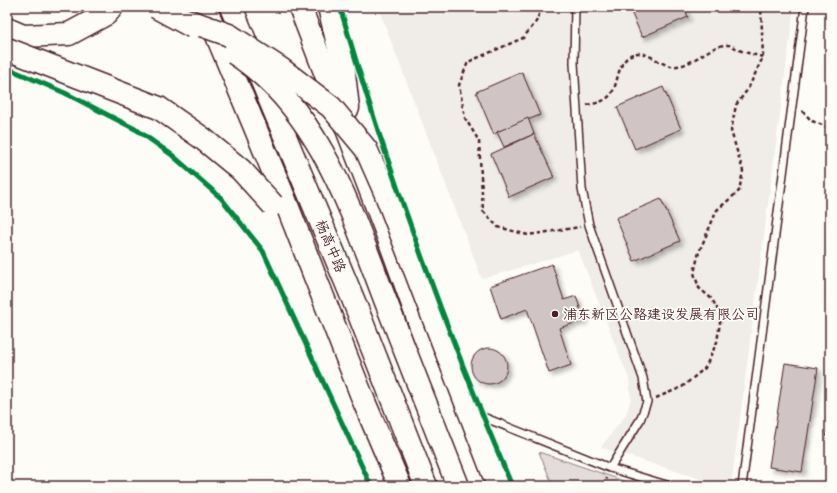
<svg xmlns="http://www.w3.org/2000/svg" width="837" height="493" font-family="'Shantell Sans','LXGW WenKai TC',sans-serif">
<defs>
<filter id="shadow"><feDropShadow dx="3.5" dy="3.5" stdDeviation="2" flood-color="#0004"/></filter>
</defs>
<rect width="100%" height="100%" fill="#fdfcf7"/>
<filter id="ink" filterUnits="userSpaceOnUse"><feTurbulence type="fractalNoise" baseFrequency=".025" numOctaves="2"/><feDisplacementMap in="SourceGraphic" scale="8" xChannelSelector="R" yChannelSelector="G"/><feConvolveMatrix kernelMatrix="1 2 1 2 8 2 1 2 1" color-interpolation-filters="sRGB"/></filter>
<g filter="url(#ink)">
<path fill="#f0ece8" d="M378,7H794L731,486H722L601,447L626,415L631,398L629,379L578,250L482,279Z"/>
<path fill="#e3dcda" stroke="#967e82" d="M539,452L639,486H553Z"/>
<g fill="#d0c5c4" stroke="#4a1f2b" filter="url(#shadow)">
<path d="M629,7H684L688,17L642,37Z"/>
<path d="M522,72L540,115L497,132L494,135L476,92Z"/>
<path d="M663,87L681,129L635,149L617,107Z"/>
<path d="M528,118L534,134L504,147L497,132Z"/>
<path d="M534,134L554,177L509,197L491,154Z"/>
<path d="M661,199L680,241L634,261L616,218Z"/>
<path d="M552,264L564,300L576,296L584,320L559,328L571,365L549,373L527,309L501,319L490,286Z"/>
<circle cx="489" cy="366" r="18"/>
<path d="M785,363L818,368L802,472L769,467Z"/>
</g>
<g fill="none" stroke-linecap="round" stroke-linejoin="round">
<defs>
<g id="service">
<path d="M575,7L574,63L582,189L589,225L643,378L647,402L640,420L610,468"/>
<path d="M476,420L483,417L610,468L670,486"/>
<path d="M742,486L805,7"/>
</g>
<path id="primary" d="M205,7L281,190L365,404L400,486"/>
<g id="trunk">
<path d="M231,7L353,299L426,486"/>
<path d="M300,7L385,228L479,486"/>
<path d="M329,7L343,65L348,108"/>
<path d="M7,29L23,36L69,34L106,14L112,7"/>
</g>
</defs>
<use href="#service" stroke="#4a1f2b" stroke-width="10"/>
<use href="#primary" stroke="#4a1f2b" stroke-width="25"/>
<use href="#trunk" stroke="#4a1f2b" stroke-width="25"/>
<g stroke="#4a1f2b" stroke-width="2.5" stroke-dasharray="4 3" stroke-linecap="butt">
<path d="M542,7L536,22L523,38L468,62L459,85L465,118L479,141L483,211L498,227L528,235L580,227"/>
<path d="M587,105C592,104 599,103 604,100C620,92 614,70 627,58C641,44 657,64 671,66C692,69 708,44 728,45C732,45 735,48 739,50C747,53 755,55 763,57"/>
<path d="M802,111L812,121L830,128"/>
<path d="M656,398L682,387L705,368L717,342L721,316L712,299L699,288L694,273L699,252L717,210L739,191L743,171L731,131L736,105L748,89L763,57L761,7"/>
<path d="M830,427L827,433L830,452"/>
<path d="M604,486L607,478"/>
</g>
<use href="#service" stroke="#fdfcf7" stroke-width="7"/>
<use href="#primary" stroke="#fdfcf7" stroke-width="22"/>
<use href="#trunk" stroke="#fdfcf7" stroke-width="22"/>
<defs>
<path id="primary-bridge" d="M7,49L159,108L202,138L241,170L273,205"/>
<g id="trunk-bridge">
<path d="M156,7L193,27"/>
<path d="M181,18L229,35L281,69L331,107L366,149L385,192L498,486"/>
<path d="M234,53C320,109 351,211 386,302C410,363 434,425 458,486"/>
</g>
</defs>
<use href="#primary-bridge" stroke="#4a1f2b" stroke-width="25" stroke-linecap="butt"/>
<use href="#trunk-bridge" stroke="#4a1f2b" stroke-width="25" stroke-linecap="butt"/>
<use href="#primary-bridge" stroke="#fdfcf7" stroke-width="22"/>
<use href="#trunk-bridge" stroke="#fdfcf7" stroke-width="22"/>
<defs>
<g id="cycleway">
<path d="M340,7C387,170 446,330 512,486"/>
<path d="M7,68L65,93L137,130L172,155L221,198L263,251L371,486"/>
</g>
</defs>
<use href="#cycleway" stroke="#fdfcf7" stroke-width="8"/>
<use href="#cycleway" stroke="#00873e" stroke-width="5"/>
</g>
</g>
<circle fill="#4a1f2b" stroke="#fdfcf7" stroke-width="1.5" cx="555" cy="314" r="4"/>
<g text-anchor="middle" stroke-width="3.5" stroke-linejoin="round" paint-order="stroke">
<g font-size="14" fill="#4a1f2b" stroke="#fdfcf7">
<text transform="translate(331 246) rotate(67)" y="5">杨高中路</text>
</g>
<g font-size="14" fill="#4a1f2b" stroke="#fdfcf7" text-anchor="start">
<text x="563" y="319">浦东新区公路建设发展有限公司</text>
</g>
</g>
<rect width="837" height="493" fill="none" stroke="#fdfcf7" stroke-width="24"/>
<rect x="12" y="12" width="813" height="469" fill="none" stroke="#4a1f2b" stroke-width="1.5" filter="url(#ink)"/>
</svg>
